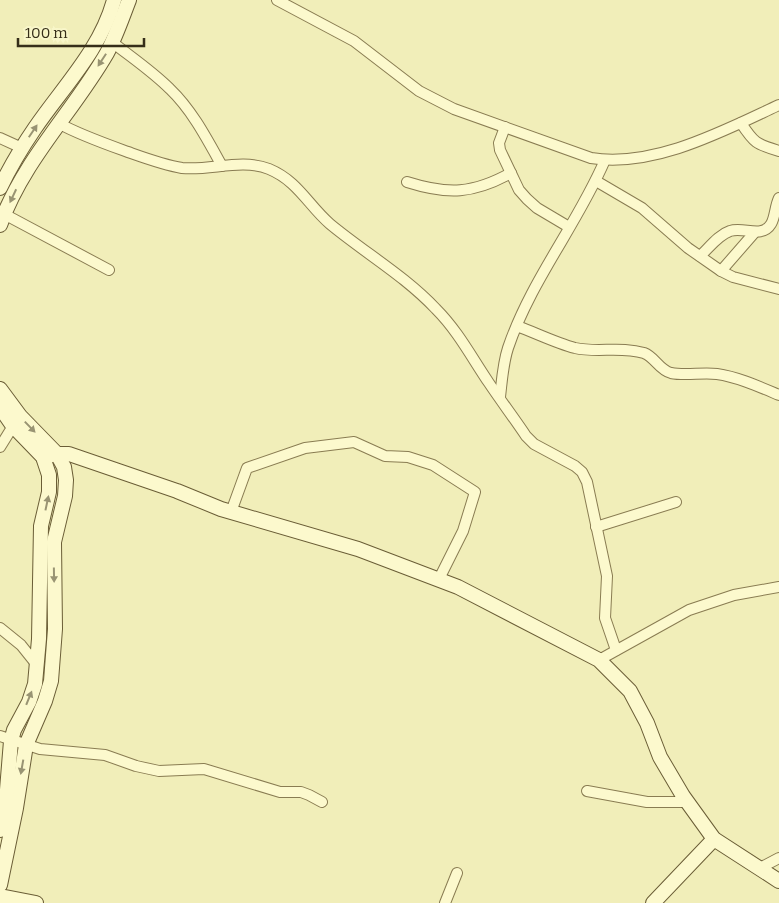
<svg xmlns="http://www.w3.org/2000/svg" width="779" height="903" font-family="Bitter,serif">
<rect width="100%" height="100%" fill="#f1eeb9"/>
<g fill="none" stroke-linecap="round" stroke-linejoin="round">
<defs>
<g id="street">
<path d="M277,0L354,41L419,91L454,109L591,158C654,168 723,131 779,105"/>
<path d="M112,42C131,57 152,71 170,89C192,110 207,139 222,166"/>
<path d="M58,123C80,135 103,143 128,152C145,158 164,165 182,168C211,171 241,158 269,169C298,181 308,205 330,224C365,253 405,276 436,309C458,331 472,358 489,383C501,401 514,418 526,436L534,444L575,466L582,472L587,482L607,576L605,618L616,650"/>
<path d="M741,123C754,143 756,144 779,151"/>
<path d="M505,127L499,143L500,150L519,190L527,199L537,208L569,227"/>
<path d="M0,138L22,148"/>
<path d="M596,181L642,208L688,248L721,271L733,277L779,289"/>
<path d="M407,182C448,195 473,194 511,173"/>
<path d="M4,214L109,270"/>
<path d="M700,256C709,248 718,235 730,231C743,226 762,239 771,224C775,218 775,206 779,198"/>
<path d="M721,271L755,232"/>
<path d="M517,326C536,333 556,343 575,348C597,353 621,346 644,353C655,357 659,370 671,373C686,376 702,372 717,374C738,377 760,387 779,395"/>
<path d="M500,397C502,380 503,363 508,348C531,280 577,225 605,160"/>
<path d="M0,447L13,426"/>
<path d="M231,512L247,468L305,448L354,442L385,456L408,457L433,465L475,492L463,531L439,579"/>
<path d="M596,527L676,502"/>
<path d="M0,628L21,645L37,665"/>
<path d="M599,660L689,610L734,595L779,587"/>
<path d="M0,736L40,749L105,755L136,766L159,771L204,769L280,792H301L309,795L322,802"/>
<path d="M587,791L647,802H688"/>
<path d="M760,868L779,858"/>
<path d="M445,903L457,873"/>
</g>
<g id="secondary">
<path d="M0,188C10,167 22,147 35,128C63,87 101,49 114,0"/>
<path d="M0,225C24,159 73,112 107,53C116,36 122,18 129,0"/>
<path d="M0,389L20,416L57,454L64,467L66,480L65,496L54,542L55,629L51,681L45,701L26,745L16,808L0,885"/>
<path d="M0,407L13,426L43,457L49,475V492L41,526L39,639L35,684L29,702L14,730L11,741L6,802L0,830"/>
<path d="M43,457L57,454H69L177,491L221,509L358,549L458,587L599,660L630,691L647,723L660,757L683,796L714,839L779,881"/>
<path d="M0,896L36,903"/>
<path d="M653,903L714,839"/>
</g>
</defs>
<use href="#street" stroke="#897c52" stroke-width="12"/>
<use href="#secondary" stroke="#6a5d36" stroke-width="16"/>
<use href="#street" stroke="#fcf9cd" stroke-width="10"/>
<use href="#secondary" stroke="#fcf9cd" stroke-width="14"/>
</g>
<defs><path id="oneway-solid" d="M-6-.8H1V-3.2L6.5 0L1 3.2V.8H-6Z" transform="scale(1.25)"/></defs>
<g fill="#999473">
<use href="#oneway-solid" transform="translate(102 60) rotate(123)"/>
<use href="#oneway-solid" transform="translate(33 131) rotate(-56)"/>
<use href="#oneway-solid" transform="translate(13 196) rotate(115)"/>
<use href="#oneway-solid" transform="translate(30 427) rotate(46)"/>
<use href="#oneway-solid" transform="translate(47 503) rotate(-78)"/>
<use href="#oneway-solid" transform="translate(54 575) rotate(89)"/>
<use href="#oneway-solid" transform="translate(29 698) rotate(-68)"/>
<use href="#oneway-solid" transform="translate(22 767) rotate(100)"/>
</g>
<path d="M18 38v8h126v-8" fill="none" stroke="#362e19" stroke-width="2.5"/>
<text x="25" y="38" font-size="15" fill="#362e19" stroke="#f8f6c9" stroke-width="4" paint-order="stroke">100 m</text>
</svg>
